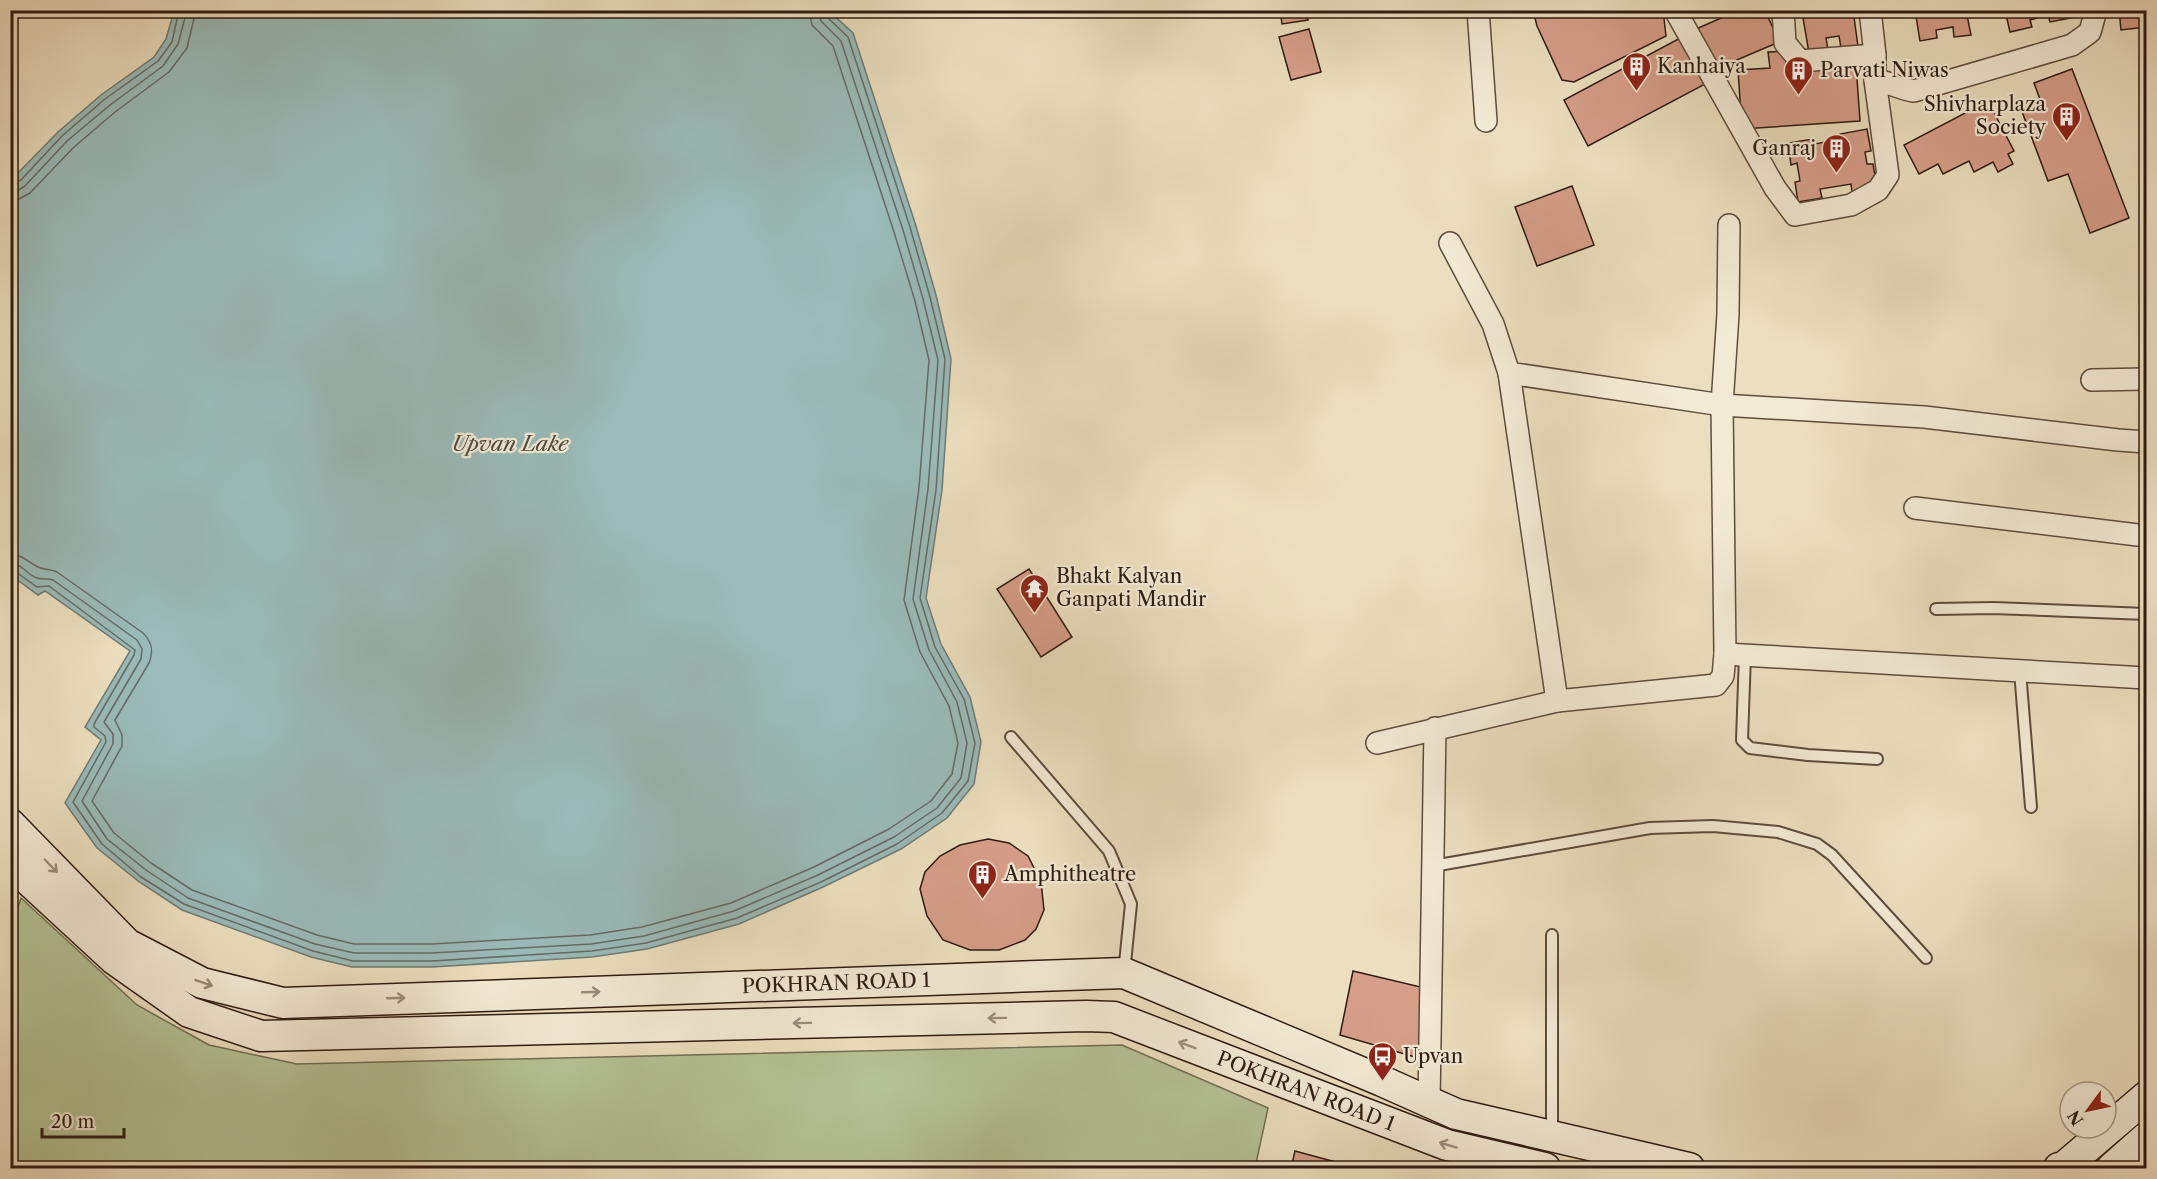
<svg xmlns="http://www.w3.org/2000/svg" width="2157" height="1179" font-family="'Libre Caslon Text',serif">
<rect width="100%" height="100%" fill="#ecdfbf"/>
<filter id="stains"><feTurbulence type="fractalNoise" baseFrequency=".00333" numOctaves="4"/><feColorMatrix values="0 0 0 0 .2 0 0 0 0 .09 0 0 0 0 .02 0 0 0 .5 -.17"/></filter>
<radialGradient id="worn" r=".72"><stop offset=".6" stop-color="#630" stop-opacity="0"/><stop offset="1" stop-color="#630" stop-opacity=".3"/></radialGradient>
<path fill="#b4c295" stroke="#716e54" stroke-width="1.5" d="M21,898L137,1005L209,1045L297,1064L1122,1045L1268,1108L1255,1168H11L10,930Z"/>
<path fill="#9abbb9" stroke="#6f7b76" stroke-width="1.5" d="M829,11L853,33L916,226L936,295L951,359L942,490L926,598L941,644L970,697L981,742L974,784L947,818L901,849L823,887L739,924L647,949L592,957L432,967H352L311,957L182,910L138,881L97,848L65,803L101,740L85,727L130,651L45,591L38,595L12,576L11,578V179L16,175L58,132L101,95L154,57L166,39L174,11Z"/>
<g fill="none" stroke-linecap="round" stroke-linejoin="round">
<g stroke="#646b66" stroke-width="1.5">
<path d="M10,184L21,180L62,136L105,99L158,61L172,42L179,10"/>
<path d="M10,191H17L25,186L67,141L110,105L163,66L178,44L187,10"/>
<path d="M10,200L19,199L30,193L73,148L115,112L169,72L187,48L196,10"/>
<path d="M10,554C23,555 28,562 38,567C44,570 51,569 57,572L143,633C152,642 154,651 149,663L115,720L122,735V746L92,801L114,833L151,863L192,890L317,935L354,944H432L590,935L642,927L731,903L814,867L889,829L931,801L952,774L958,743L949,706L920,652L904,600L919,488L929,360L915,301L894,232L833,46L812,25L809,10"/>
<path d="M10,563C23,564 27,575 37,578C42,580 47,578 53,580L137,640L142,649L141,659L104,722L113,734V744L82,801L107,839L146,870L188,898L315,944L354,953H432L591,944L644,936L734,911L818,875L894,837L937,808L961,778L967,743L957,702L929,650L913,599L928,489L938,360L923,299L903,230L841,41L821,21L818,10"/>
<path d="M10,571L16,572L37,587L49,586L135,650L134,655L94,724V727L105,736L106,742L73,802L102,844L141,877L184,904L313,951L353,961H432L592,951L646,943L737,918L821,882L897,844L942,813L968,781L975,743L964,699L935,647L920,598L936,490L945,359L930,297L910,227L848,37L827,17L825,10"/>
</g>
</g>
<g fill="#d79e89" stroke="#2e1b12" stroke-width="1.5">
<path d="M1280,10H1307L1308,20L1282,24Z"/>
<path d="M1533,10H1663L1666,36L1574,82L1562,80L1537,26Z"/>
<path d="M1739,10H1765L1779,42L1711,71L1694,30Z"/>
<path d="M1822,10H1835V13L1853,10L1858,46L1841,48L1839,36L1826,38L1828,50L1809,53L1803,18L1823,15Z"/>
<path d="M1915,10H1966L1971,35L1954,37L1953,27L1936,30L1937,38L1920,41Z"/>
<path d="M2005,10H2069L2071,18L2050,22L2048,15L2030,20L2032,27L2010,32Z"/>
<path d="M2119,10H2146V27L2121,30Z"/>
<path d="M1309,29L1321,72L1291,80L1279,37Z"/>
<path d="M1684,36L1709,82L1588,146L1564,100Z"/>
<path d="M1788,51L1789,69L1856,65L1860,121L1742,129L1738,70L1770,68L1768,52Z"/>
<path d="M2072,69L2129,218L2090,233L2068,174L2048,181L2021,109L2041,102L2034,83Z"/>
<path d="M1988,101L2014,151L2008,154L2013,164L1998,172L1993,162L1974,172L1969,161L1943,174L1938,164L1919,174L1904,145Z"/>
<path d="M1867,129L1871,151L1865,152L1867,164H1873L1877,188L1852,192L1851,184L1820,189L1822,198L1798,202L1795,182L1800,181L1797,163L1791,165L1788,143L1813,139L1815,144L1841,139L1840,134Z"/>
<path d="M1572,186L1594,245L1537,266L1515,207Z"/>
<path d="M1029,569L1072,637L1041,657L997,589Z"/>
<path d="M988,839L1009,843L1028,856L1041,882L1044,910L1036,929L1025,940L999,950H970L943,940L927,916L920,889L925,872L940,856L960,845Z"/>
<path d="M1353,971L1425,988V1060L1340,1035Z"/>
<path d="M1295,1151L1358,1168H1291Z"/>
</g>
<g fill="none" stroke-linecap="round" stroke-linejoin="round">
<defs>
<g id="service">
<path d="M1936,609L1993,608L2146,614"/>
<path d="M1745,655L1742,740L1750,748L1808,755L1877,759"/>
<path d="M2020,671L2031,807"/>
<path d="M1011,737L1109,851L1131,904L1124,973"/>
<path d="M1433,866L1650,828L1713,826L1778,832L1817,844L1832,855L1926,958"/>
<path d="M1552,1135V935"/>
</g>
<g id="minor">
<path d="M1478,10L1486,121"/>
<path d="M1675,10L1775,188L1795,215L1851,205L1878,190L1888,175L1875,80"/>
<path d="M1783,10L1785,43L1800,61L1875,55"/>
<path d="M1870,10L1875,55V80C1889,82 1900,89 1914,91L2072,45L2090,32L2096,10"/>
<path d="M1450,243L1493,324L1509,373L1722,405L1924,417L2118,440L2146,442"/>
<path d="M2092,380L2146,379"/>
<path d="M1915,508L2146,536"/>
<path d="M1725,654L2146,678"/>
<path d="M1557,701L1716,685L1723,676L1725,654L1722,405L1728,314L1729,225"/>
<path d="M1377,743L1557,701L1509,373"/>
<path d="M1429,1102L1435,728"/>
</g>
<g id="secondary">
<path d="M10,824L127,944L202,983L283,1003L1124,973L1382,1081L1456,1114L1689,1168"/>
<path d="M10,863L114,959L189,1012L261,1036L1086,1016L1114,1017L1447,1145L1545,1168"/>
<path d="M2059,1168L2064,1167L2146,1097"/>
<path d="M2112,1168L2146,1138"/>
</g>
</defs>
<use href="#service" stroke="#5e4c3d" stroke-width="14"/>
<use href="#minor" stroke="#5e4c3d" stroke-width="24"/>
<use href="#secondary" stroke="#2e1b12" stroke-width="33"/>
<use href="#service" stroke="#f3ead5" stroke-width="10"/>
<use href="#minor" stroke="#f3ead5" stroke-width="21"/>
<use href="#secondary" stroke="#f3ead5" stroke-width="30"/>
</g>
<defs><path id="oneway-shaft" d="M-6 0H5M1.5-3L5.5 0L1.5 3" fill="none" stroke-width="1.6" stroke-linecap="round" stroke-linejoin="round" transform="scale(1.5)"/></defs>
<g stroke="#9a8d7d">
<use href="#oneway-shaft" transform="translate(51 866) rotate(46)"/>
<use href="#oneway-shaft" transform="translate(204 983) rotate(19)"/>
<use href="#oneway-shaft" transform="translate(591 992) rotate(-2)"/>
<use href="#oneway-shaft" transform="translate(396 998) rotate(-2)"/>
<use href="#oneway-shaft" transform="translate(997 1018) rotate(179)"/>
<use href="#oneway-shaft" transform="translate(802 1023) rotate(179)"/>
<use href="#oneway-shaft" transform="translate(1187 1045) rotate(-159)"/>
<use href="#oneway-shaft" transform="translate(1448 1145) rotate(-163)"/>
</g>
<defs>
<symbol id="building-pin" viewBox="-11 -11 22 30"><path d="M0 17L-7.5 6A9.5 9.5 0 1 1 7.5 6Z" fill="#8f2418" stroke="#f3ead5"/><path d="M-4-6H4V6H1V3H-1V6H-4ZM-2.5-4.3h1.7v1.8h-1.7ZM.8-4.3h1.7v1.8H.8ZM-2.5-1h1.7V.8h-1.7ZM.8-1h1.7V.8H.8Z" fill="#fff"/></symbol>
<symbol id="temple-pin" viewBox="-11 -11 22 30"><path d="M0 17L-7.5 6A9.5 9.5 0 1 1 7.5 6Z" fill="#8f2418" stroke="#f3ead5"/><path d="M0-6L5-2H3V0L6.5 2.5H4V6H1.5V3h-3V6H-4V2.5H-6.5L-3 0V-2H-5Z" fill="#fff"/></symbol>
<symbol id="bus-pin" viewBox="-11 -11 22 30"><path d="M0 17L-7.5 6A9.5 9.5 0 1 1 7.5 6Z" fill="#8f2418" stroke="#f3ead5"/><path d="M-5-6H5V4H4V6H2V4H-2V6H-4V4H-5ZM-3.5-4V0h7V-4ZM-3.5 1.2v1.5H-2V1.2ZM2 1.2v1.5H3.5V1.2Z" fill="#fff"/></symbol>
</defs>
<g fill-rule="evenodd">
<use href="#building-pin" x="1620" y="50" width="33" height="45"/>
<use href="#building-pin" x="1782" y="54" width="33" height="45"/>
<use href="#building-pin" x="2050" y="100" width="33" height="45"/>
<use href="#building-pin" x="1820" y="132" width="33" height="45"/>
<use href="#temple-pin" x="1018" y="572" width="33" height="45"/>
<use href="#building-pin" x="966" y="858" width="33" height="45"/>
<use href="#bus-pin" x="1366" y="1040" width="33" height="45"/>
</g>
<g text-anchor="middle" stroke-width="4.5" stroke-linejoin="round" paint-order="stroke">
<g font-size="20" fill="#2e1b12" stroke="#f3ead5" text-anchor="start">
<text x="1657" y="73">Kanhaiya</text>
<text x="1820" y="77">Parvati Niwas</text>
<text x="2046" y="111" text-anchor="end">Shivharplaza<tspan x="2046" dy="23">Society</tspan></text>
<text x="1816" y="155" text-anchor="end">Ganraj</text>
<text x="1056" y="583">Bhakt Kalyan<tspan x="1056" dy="23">Ganpati Mandir</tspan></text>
<text x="1004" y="881">Amphitheatre</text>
<text x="1403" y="1063">Upvan</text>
</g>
<g font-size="20" fill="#2e1b12" stroke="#f3ead5">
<text transform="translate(836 983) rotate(-2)" y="7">POKHRAN ROAD 1</text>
<text transform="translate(1306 1091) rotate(21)" y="7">POKHRAN ROAD 1</text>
</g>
<g font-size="21" font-style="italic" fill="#4e4b44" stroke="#f3ead5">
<text x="510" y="451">Upvan Lake</text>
</g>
</g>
<rect width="2157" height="1179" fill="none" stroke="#ecdfbf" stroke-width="36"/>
<rect x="12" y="12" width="2133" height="1155" fill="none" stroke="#2e1b12" stroke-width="3"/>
<rect x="18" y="18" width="2121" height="1143" fill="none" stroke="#2e1b12" stroke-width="1.5"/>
<g transform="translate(2088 1110) rotate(237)"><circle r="28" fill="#f3ead5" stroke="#a49787" stroke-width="1.5"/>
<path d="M0-4.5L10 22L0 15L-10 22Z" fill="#8f2418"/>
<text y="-9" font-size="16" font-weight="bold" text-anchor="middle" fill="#2e1b12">N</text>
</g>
<path d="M42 1128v9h82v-9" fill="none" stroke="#2e1b12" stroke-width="3"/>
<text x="51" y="1128" font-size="18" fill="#2e1b12" stroke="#f3ead5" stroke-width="4.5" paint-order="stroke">20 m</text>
<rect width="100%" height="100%" filter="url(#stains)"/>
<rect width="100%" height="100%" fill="url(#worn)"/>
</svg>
